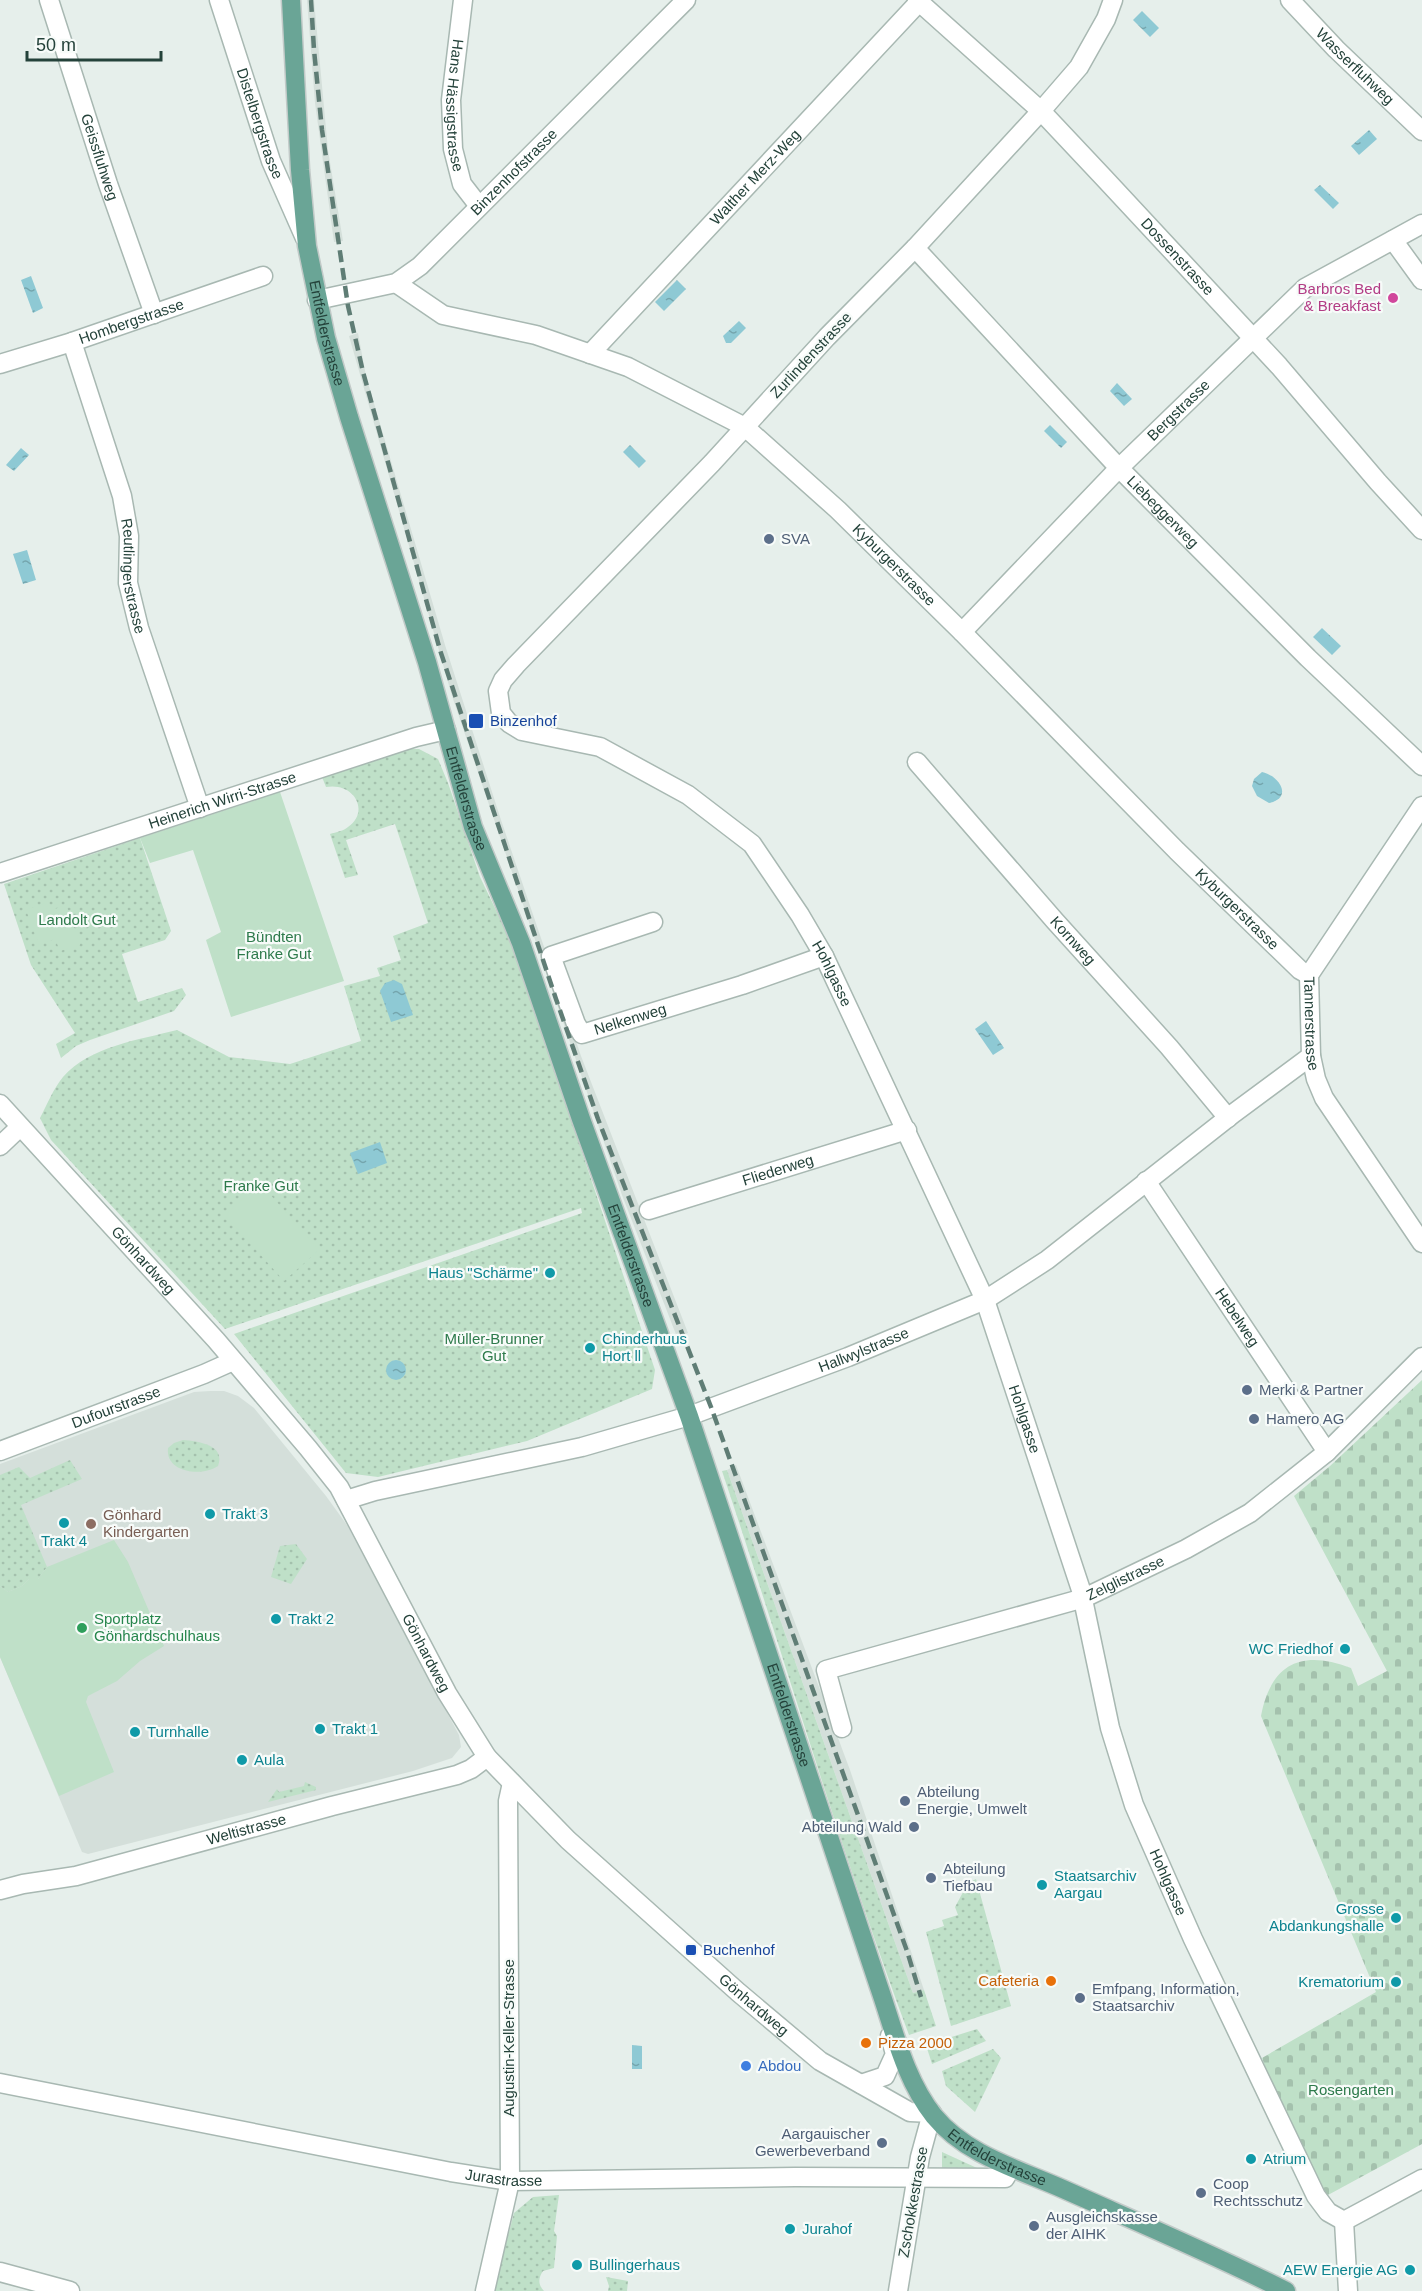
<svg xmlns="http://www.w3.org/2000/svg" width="1422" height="2291" font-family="Helvetica,sans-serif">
<defs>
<pattern id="grass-dots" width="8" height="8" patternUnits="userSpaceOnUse" patternTransform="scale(1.5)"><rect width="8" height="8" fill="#bfe0c8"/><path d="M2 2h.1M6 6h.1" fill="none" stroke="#a4c1ad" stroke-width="1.8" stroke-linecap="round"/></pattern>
<pattern id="cemetery-stones" width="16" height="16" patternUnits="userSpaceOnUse" patternTransform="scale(1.5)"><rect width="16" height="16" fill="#bfe0c8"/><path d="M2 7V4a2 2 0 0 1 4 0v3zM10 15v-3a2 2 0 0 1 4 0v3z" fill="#a4c1ad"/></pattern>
<pattern id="water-ripples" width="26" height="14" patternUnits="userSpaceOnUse" patternTransform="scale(1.5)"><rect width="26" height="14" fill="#8ec9d4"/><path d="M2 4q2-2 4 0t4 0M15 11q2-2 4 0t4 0" fill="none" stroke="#74a5ad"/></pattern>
</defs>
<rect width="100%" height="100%" fill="#e6efeb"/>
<g fill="#d4dfda">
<path d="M307,0H314L328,150L343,241L334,242L315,103Z"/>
<path d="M358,333L366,376L445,645L501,820L581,1056L688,1333L677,1337L622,1195L452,696L349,336Z"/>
<path d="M210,1391H224L238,1396L254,1408L326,1496L347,1525L459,1735L461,1747L452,1758L413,1771L88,1854L82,1852L0,1657V1464L194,1392Z"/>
<path d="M736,1465L850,1770L924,1990L913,1993L727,1470Z"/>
</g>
<g fill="url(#grass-dots)">
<path d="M408,749H419L438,759L448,783L480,877L512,943L655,1370L652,1389L527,1441L378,1477L346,1473L234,1334L582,1213L581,1208L225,1329L51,1140L40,1118C47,1105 53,1089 63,1077C90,1046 139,1040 177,1030L229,1057L290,1064L361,1041L344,986L380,976L377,968L401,960L393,936L428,923L395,824L346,840L358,875L345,878L330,834C336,832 344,831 348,827C370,812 355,782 326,787L322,777Z"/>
<path d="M140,838L171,931L165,940L122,954L138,1002L182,988L186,995L174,1011L90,1040L76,1046L61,1058L56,1044L75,1033L31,965L4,884Z"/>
<path d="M183,1440C198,1441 226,1445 218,1466C202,1477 165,1473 168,1448L174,1443Z"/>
<path d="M70,1460L82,1479L21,1505L47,1567L38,1579H29L22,1586L8,1592L0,1586V1475L19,1467L30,1478Z"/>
<path d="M727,1470L913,1993L924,1990L936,2026L909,2035C840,1849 785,1659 722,1471Z"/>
<path d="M296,1544L307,1559L291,1584L271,1577L280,1546Z"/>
<path d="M305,1782L316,1787V1790L268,1802L277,1789L279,1792L304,1786Z"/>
<path d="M976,1879L1011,2006L951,2026L926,1932L944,1926L942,1920L958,1915L955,1907L968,1883Z"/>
<path d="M977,2029L986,2041L932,2064L926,2045Z"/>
<path d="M993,2049L1001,2058L975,2112L946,2086L942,2071Z"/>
<path d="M942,2152L977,2168L979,2172H942Z"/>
<path d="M559,2195L554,2231L557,2236L554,2268L543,2271C538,2278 538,2285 544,2291H494L514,2213L533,2197Z"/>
<path d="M606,2277L628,2281L627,2291H608L609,2286Z"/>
</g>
<path fill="url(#cemetery-stones)" d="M1422,1380V2144L1328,2195L1323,2190L1291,2135L1262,2058L1376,1992L1261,1716C1271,1663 1302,1649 1351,1668L1358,1686L1387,1671L1294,1496L1330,1466Z"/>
<g fill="#bfe0c8">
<path d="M280,792L344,981L231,1017L206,940L221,932L193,850L150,863L140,838Z"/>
<path d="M45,903L49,911L66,905L80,945L60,951L55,939L39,945L26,910Z"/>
<path d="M260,1183L319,1250L284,1281L225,1215Z"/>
<path d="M114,1540L128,1562L164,1646L140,1661L117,1681L88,1696L86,1702L114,1772L59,1796L0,1657V1586L8,1592L22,1586L29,1579H38L47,1567Z"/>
</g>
<g fill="url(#water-ripples)">
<path d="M1142,11L1159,28L1150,37L1133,20Z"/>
<path d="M1369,130L1377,139L1359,155L1351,146Z"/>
<path d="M1320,185L1339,203L1333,209L1314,190Z"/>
<path d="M31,276L43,308L33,313L21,280Z"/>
<path d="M677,280L686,289L664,311L655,302Z"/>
<path d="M739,321L746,328L731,343H726L723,336Z"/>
<path d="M1117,383L1132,399L1124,406L1110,391Z"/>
<path d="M1050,425L1067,442L1061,448L1044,431Z"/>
<path d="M630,445L646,461L639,468L623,452Z"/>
<path d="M21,448L29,455L14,471L6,465Z"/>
<path d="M27,550L36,580L23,584L13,554Z"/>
<path d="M1322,628L1341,646L1332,655L1313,637Z"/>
<path d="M1262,772C1280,776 1293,798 1269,803L1257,796L1252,786L1254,779Z"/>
<path d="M394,980L402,984L413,1015L391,1022L380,991L385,983Z"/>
<path d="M986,1021L1004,1048L993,1055L975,1029Z"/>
<path d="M380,1142L387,1163L358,1174L350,1153Z"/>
<circle cx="396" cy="1370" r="10"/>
<path d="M632,2045L642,2046V2069H632Z"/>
</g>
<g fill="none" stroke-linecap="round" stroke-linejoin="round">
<defs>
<g id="minor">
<path id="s1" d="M49,0L108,184L154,314"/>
<path id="s2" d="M219,0L271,161L305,238"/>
<path id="s3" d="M463,0L451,100L453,149L462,184L479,206"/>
<path id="s4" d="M917,0L1041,111L1105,179L1279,366L1378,482L1422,530"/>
<path id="s5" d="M1113,0L1106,19L1079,67L1041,111L915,248L827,337L712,463L516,665L503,680L498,691L501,713L509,723L522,731L600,747L688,795L752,844L800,915L824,956L985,1300L1081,1590L1110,1728L1134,1805L1193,1939L1316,2196L1328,2212L1344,2221"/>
<path id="s6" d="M1290,0L1336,49L1422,131"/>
<path d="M1393,240L1422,280"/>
<path id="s7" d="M915,248L1119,468L1308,658L1422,766"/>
<path id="s8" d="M396,283L443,315L536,335L628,367L745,427L838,510L962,632L1177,851L1300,970L1309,975"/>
<path id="s9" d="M317,300L396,283L420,266L686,0"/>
<path id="s10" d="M72,342L122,496L129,536L128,583L139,628L200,808"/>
<path id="s11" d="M590,354L919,2"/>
<path id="s12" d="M0,364L72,342L263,276"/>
<path id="s13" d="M962,632L1119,468L1305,288L1422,224"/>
<path id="s14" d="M917,762L1055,921L1169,1047L1228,1118"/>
<path id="s15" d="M1422,806L1309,975L1311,1056L1316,1079L1324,1098L1422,1243"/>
<path id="s16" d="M0,873L416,737L446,730"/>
<path id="s17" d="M653,922L551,956L576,1024L582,1034L742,985L824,956"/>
<path id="s18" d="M0,1104L216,1340L308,1448L339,1487L447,1693L487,1757L568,1840L738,1992L820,2061L910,2112L932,2113L920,2157L898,2291"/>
<path d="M0,1146L20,1127"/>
<path id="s19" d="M1146,1181L1327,1452"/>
<path id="s20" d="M649,1210L907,1130"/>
<path id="s21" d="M0,1451L204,1374L233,1361"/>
<path id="s22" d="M346,1500L375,1491L582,1447L689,1416L848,1357L985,1300L1047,1260L1234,1113L1311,1056"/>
<path id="s23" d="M842,1728L826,1670L1084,1598L1186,1549L1250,1513L1327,1452L1422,1357"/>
<path id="s24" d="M0,1890L23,1884L76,1876L332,1806L457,1775L471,1769L487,1757"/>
<path id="s25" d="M0,2083L451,2172L510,2181L795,2177L1005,2178L1011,2168"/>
<path d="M861,2084L885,2076L895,2054L890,2036"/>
<path d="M1344,2221L1422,2179"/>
<path d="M1344,2221L1348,2291"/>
<path d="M0,2272L70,2291"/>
<path d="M485,2291L510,2181L508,1801L512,1783"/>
</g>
<g id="primary">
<path id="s26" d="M291,0L300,170L307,246L326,338L349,417L427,662L473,827L521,943L581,1119L689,1416L879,1987C894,2030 905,2080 934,2116C966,2155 1018,2169 1063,2189C1137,2222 1213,2254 1286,2291"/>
</g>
</defs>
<use href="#minor" stroke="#a8b8b2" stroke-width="21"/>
<use href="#primary" stroke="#c2cac8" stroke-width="21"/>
<use href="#minor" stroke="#fff" stroke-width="18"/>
<use href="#primary" stroke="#6aa596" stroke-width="18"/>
<path stroke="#5f7d75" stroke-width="4.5" stroke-dasharray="12 6" stroke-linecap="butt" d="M311,0L314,50L322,130L348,306L363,372L440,650L556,999L598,1119L711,1407L907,1951L921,1997"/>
</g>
<circle fill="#d1479c" stroke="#f7fbf9" stroke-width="2" cx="1393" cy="298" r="6"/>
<g fill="#5c6f8a" stroke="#f7fbf9" stroke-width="2">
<circle cx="769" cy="539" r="6"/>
<circle cx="1247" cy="1390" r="6"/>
<circle cx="1254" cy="1419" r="6"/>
<circle cx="905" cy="1801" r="6"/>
<circle cx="914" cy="1827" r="6"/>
<circle cx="931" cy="1878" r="6"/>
<circle cx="1080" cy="1998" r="6"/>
<circle cx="882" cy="2143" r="6"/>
<circle cx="1201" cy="2193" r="6"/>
<circle cx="1034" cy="2226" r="6"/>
</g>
<g fill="#1a4fb4" stroke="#f7fbf9" stroke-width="2">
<rect x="468" y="713" width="16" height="16" rx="3"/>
<rect x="685" y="1944" width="12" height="12" rx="3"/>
</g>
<g fill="#0f9aa8" stroke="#f7fbf9" stroke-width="2">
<circle cx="550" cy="1273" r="6"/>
<circle cx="590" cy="1348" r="6"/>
<circle cx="210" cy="1514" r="6"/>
<circle cx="64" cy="1523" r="6"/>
<circle cx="276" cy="1619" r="6"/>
<circle cx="1345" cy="1649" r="6"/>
<circle cx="320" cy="1729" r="6"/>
<circle cx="135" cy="1732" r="6"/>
<circle cx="242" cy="1760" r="6"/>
<circle cx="1042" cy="1885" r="6"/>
<circle cx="1396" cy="1918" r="6"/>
<circle cx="1396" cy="1982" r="6"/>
<circle cx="1251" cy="2159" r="6"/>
<circle cx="790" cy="2229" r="6"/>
<circle cx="577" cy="2265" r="6"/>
<circle cx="1410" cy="2270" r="6"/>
</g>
<circle fill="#8d6e63" stroke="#f7fbf9" stroke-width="2" cx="91" cy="1524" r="6"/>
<circle fill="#2e9e5b" stroke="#f7fbf9" stroke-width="2" cx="82" cy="1628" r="6"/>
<g fill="#e8710a" stroke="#f7fbf9" stroke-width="2">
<circle cx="1051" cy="1981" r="6"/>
<circle cx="866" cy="2043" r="6"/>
</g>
<circle fill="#3f7fe0" stroke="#f7fbf9" stroke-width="2" cx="746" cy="2066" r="6"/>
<g text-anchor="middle" stroke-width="4.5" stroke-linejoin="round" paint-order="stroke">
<g font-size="15" fill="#24423a" stroke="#f7fbf9">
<text dy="5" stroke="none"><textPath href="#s6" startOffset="93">Wasserfluhweg</textPath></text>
<text dy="5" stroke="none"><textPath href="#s3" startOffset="106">Hans Hässigstrasse</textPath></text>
<text dy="5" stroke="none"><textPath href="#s2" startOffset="130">Distelbergstrasse</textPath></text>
<text dy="5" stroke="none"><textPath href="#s1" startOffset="165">Geissfluhweg</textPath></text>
<text dy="5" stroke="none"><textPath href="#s9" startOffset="243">Binzenhofstrasse</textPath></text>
<text dy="5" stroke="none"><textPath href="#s11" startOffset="242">Walther Merz-Weg</textPath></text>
<text dy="5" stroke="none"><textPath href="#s4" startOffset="366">Dossenstrasse</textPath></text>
<text dy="5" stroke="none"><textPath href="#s12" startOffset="138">Hombergstrasse</textPath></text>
<text dy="5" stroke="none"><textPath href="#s26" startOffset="336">Entfelderstrasse</textPath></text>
<text transform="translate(811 355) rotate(-47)" y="5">Zurlindenstrasse</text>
<text dy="5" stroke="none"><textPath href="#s13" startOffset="310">Bergstrasse</textPath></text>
<text dy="5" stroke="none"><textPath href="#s7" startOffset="362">Liebeggerweg</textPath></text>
<text dy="5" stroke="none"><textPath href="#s8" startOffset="584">Kyburgerstrasse</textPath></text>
<text dy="5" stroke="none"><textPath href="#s10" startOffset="243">Reutlingerstrasse</textPath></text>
<text dy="5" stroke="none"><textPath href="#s26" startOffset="822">Entfelderstrasse</textPath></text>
<text dy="5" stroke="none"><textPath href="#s16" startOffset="234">Heinerich Wirri-Strasse</textPath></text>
<text dy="5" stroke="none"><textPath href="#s8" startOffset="1070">Kyburgerstrasse</textPath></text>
<text dy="5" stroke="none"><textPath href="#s14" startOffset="237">Kornweg</textPath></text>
<text dy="5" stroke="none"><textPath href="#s5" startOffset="1392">Hohlgasse</textPath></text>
<text dy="5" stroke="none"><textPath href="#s17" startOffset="242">Nelkenweg</textPath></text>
<text dy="5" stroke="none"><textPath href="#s15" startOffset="252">Tannerstrasse</textPath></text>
<text dy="5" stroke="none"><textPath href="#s20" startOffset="135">Fliederweg</textPath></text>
<text dy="5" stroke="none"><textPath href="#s26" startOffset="1308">Entfelderstrasse</textPath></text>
<text dy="5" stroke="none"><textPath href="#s18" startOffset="212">Gönhardweg</textPath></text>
<text dy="5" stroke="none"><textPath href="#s19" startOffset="164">Hebelweg</textPath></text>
<text dy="5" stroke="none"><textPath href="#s22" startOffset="540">Hallwylstrasse</textPath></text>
<text dy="5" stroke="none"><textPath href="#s21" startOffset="124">Dufourstrasse</textPath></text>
<text dy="5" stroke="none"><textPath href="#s5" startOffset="1878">Hohlgasse</textPath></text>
<text dy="5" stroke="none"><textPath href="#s23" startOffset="374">Zelglistrasse</textPath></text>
<text dy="5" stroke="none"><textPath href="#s18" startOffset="699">Gönhardweg</textPath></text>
<text dy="5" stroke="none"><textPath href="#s26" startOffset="1794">Entfelderstrasse</textPath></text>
<text dy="5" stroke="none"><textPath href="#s24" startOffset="254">Weltistrasse</textPath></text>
<text dy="5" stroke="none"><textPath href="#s5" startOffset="2364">Hohlgasse</textPath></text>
<text dy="5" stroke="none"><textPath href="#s18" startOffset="1184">Gönhardweg</textPath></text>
<text transform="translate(509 2038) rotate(-90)" y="5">Augustin-Keller-Strasse</text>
<text dy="5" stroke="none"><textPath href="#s26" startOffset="2298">Entfelderstrasse</textPath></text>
<text dy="5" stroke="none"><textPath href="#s25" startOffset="513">Jurastrasse</textPath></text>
<text transform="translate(913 2202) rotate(-80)" y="5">Zschokkestrasse</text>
</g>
<g font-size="15" fill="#b23c85" stroke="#f7fbf9" text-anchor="end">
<text x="1381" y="294">Barbros Bed<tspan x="1381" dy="17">&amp; Breakfast</tspan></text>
</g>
<g font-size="15" fill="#4e5e75" stroke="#f7fbf9" text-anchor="start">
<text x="781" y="544">SVA</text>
<text x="1259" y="1395">Merki &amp; Partner</text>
<text x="1266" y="1424">Hamero AG</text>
<text x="917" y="1797">Abteilung<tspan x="917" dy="17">Energie, Umwelt</tspan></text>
<text x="902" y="1832" text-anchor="end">Abteilung Wald</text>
<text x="943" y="1874">Abteilung<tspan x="943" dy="17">Tiefbau</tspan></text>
<text x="1092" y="1994">Emfpang, Information,<tspan x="1092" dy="17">Staatsarchiv</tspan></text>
<text x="870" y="2139" text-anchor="end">Aargauischer<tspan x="870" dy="17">Gewerbeverband</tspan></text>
<text x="1213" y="2189">Coop<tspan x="1213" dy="17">Rechtsschutz</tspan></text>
<text x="1046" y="2222">Ausgleichskasse<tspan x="1046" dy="17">der AIHK</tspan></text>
</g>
<g font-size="15" fill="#164399" stroke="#f7fbf9" text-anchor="start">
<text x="490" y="726">Binzenhof</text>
<text x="703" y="1955">Buchenhof</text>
</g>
<g font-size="15" fill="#2d7a4b" stroke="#f7fbf9">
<text x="77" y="925">Landolt Gut</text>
<text x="274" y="942">Bündten<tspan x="274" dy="17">Franke Gut</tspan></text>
<text x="261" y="1191">Franke Gut</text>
<text x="494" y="1344">Müller-Brunner<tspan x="494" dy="17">Gut</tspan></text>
<text x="1351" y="2095">Rosengarten</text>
</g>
<g font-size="15" fill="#0d838f" stroke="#f7fbf9" text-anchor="start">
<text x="538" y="1278" text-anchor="end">Haus "Schärme"</text>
<text x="602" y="1344">Chinderhuus<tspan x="602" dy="17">Hort ll</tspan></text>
<text x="222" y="1519">Trakt 3</text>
<text x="64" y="1546" text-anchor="middle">Trakt 4</text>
<text x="288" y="1624">Trakt 2</text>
<text x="1333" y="1654" text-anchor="end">WC Friedhof</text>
<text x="332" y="1734">Trakt 1</text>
<text x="147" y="1737">Turnhalle</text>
<text x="254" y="1765">Aula</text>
<text x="1054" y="1881">Staatsarchiv<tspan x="1054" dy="17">Aargau</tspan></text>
<text x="1384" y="1914" text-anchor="end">Grosse<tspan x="1384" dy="17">Abdankungshalle</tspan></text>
<text x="1384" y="1987" text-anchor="end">Krematorium</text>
<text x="1263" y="2164">Atrium</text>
<text x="802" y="2234">Jurahof</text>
<text x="589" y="2270">Bullingerhaus</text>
<text x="1398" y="2275" text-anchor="end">AEW Energie AG</text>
</g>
<g font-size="15" fill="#785e54" stroke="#f7fbf9" text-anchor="start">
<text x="103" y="1520">Gönhard<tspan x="103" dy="17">Kindergarten</tspan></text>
</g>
<g font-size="15" fill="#27864d" stroke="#f7fbf9" text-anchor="start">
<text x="94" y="1624">Sportplatz<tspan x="94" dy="17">Gönhardschulhaus</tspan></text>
</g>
<g font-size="15" fill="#c56008" stroke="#f7fbf9" text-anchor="end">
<text x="1039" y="1986">Cafeteria</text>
<text x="878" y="2048" text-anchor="start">Pizza 2000</text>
</g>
<g font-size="15" fill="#366cbe" stroke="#f7fbf9" text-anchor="start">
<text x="758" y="2071">Abdou</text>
</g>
</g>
<path d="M27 51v9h134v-9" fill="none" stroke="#24423a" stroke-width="3"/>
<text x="36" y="51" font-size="18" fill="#24423a" stroke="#f7fbf9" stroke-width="4.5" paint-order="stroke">50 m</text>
</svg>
